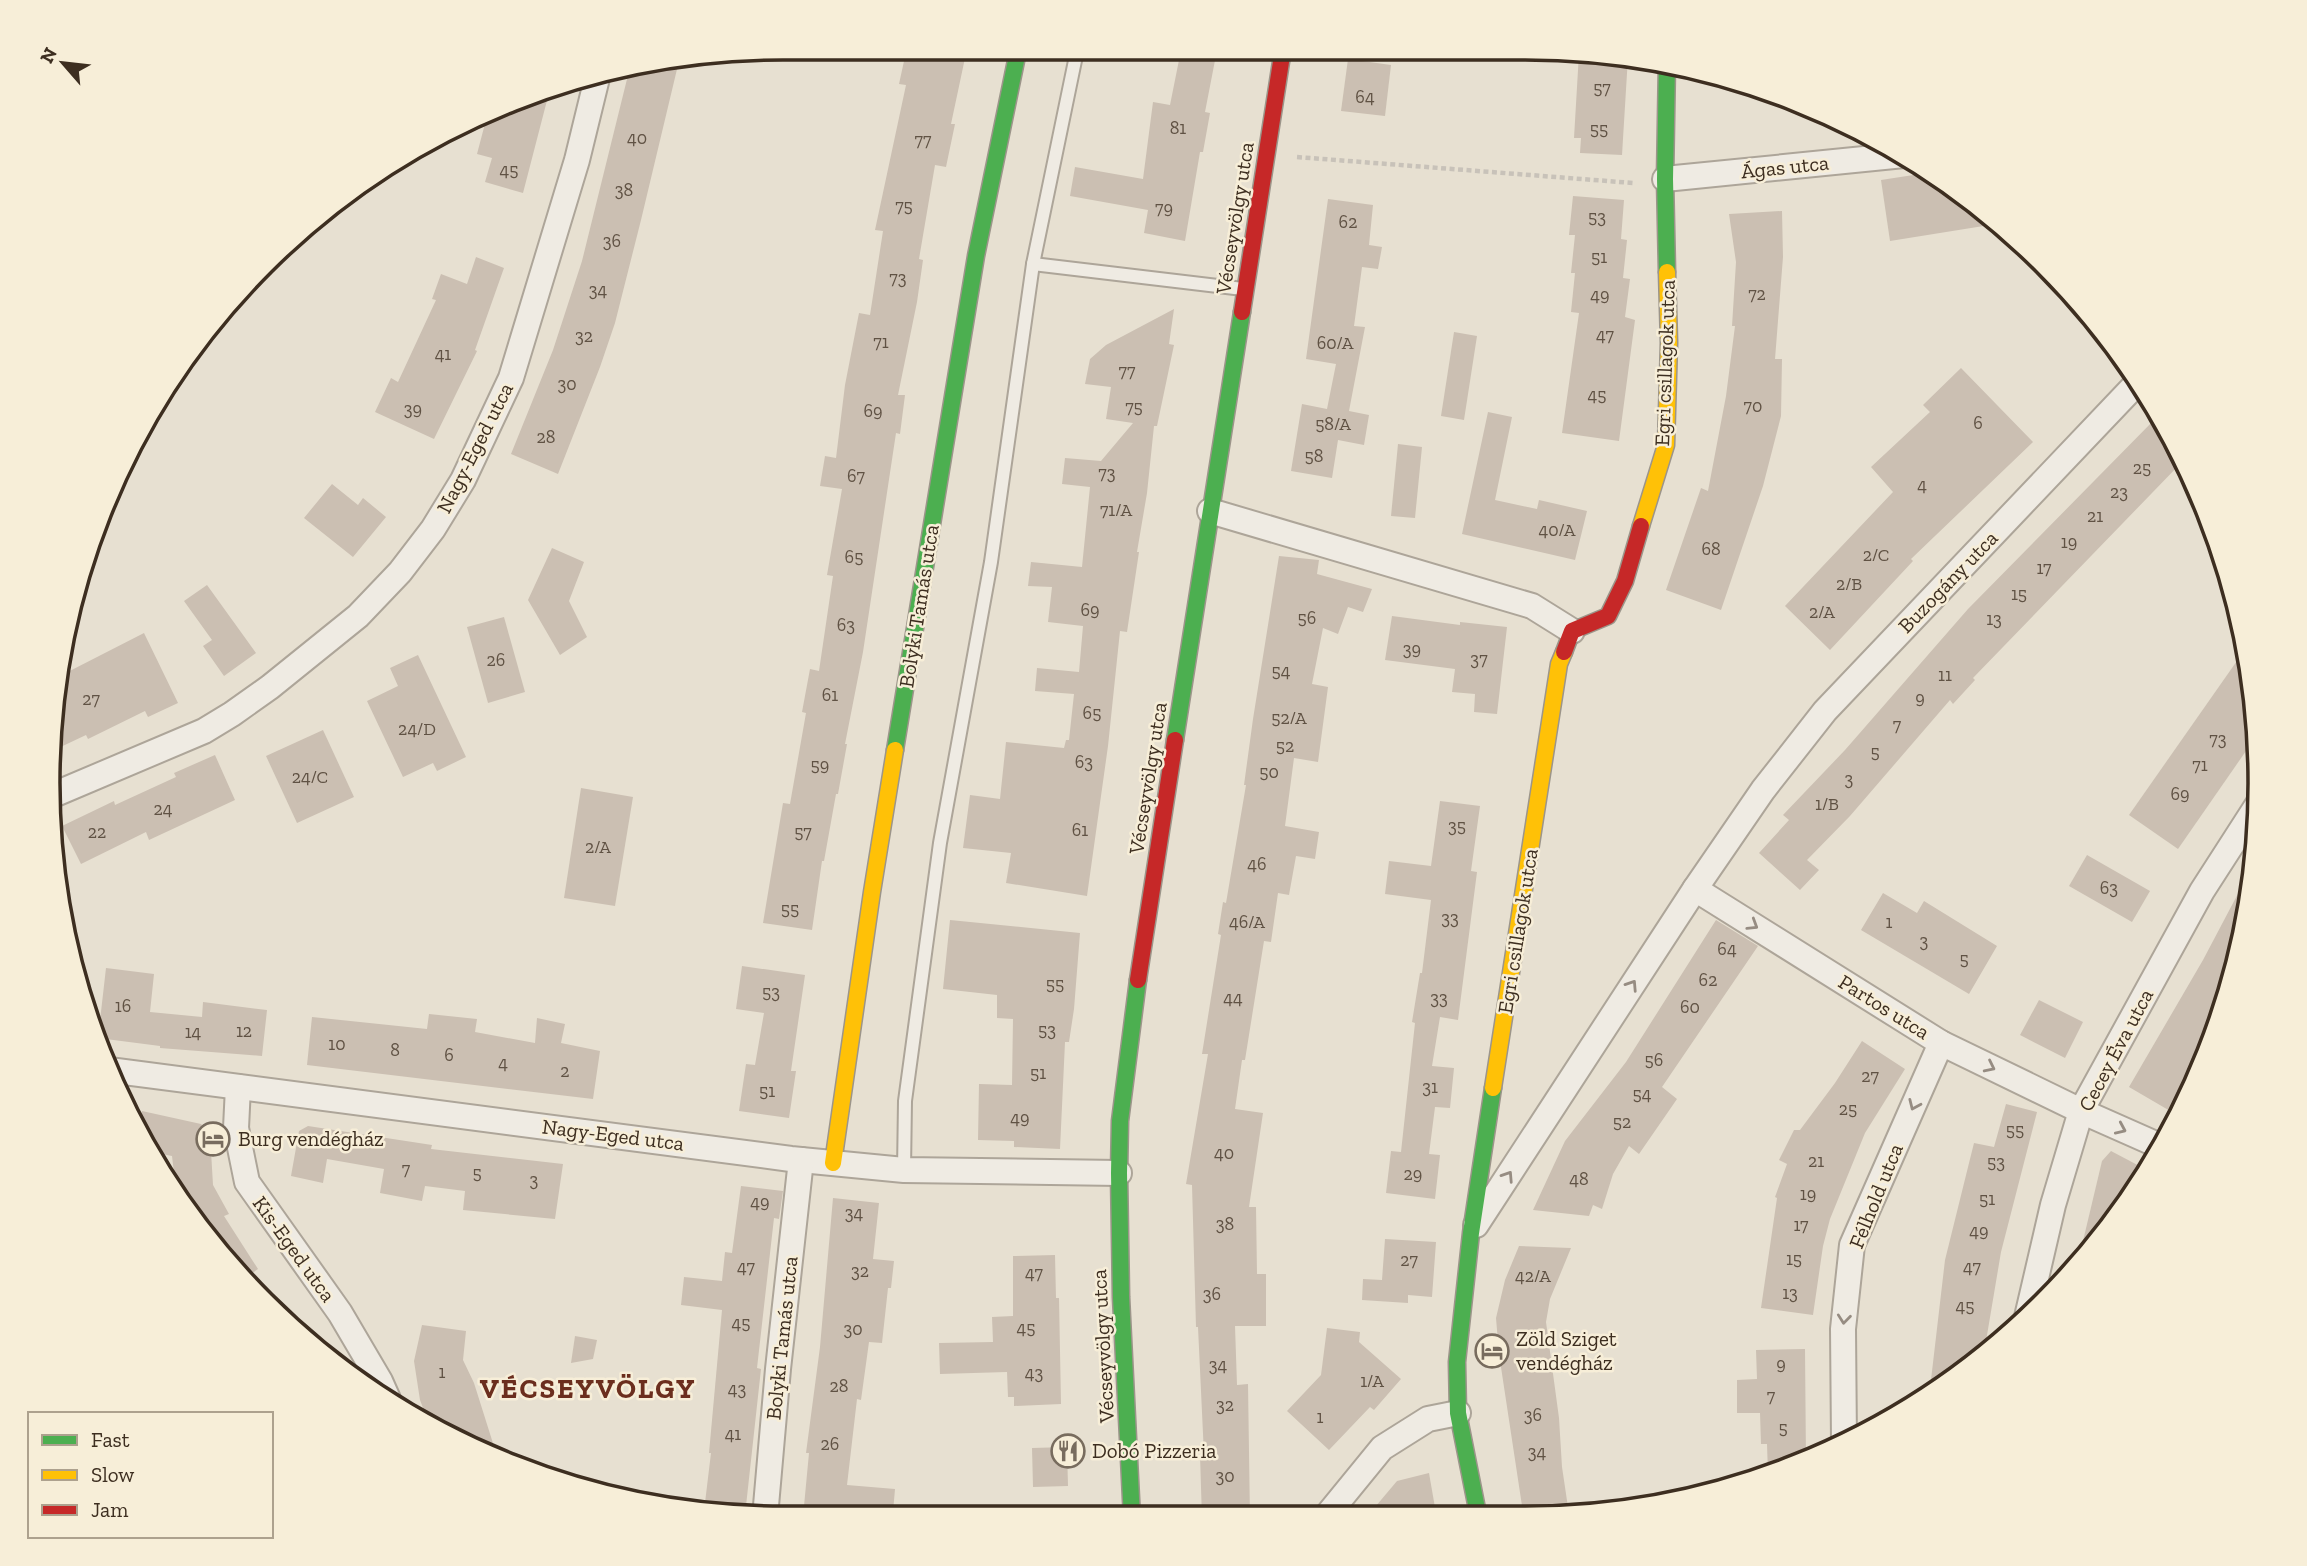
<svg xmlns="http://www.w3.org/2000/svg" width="2307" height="1566" font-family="'Zilla Slab',serif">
<rect width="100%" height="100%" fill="#e7e0d1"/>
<g fill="#cbbfb2">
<path d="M1181,50H1217L1205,112L1210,113L1203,152H1200L1185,241L1144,233L1148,210L1070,196L1075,167L1143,179L1153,102L1170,105Z"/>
<path d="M906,52H937L965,58L951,124H955L946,167L935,165L919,259L923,260L917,302L898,395H905L900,434L896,433L863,652L845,744H847L838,794H836L824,861H822L812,930L763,923L783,803L790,804L806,713L802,712L810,669L819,671L833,576L827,575L842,489L820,486L825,456L836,458L845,385L859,313L870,315L883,231L875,230L906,85L899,84Z"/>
<path d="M1579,53L1628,57L1622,155L1580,153L1581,138H1574Z"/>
<path d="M1348,59L1391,65L1385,116L1341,111Z"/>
<path d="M658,60L678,65L641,220L615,323L600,367L558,474L511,454L553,350L582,261L630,67Z"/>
<path d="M551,85L523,193L485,182L492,158L477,154L487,116Z"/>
<path d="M1933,172L1990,219L1996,224L1890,241L1881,180Z"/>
<path d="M1573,196L1624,200L1621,239L1627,240L1623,278L1630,279L1625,317L1635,320L1619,441L1562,433L1579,313L1571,312L1575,273H1571L1575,235H1569Z"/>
<path d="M1328,199L1373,205L1369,245L1382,247L1378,269L1362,267L1354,326L1365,327L1349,411L1369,415L1364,445L1338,440L1332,478L1291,471L1302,404L1327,409L1336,364L1306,359Z"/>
<path d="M1782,211L1783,257L1775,359H1782L1781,416L1763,486L1721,610L1666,590L1701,488L1708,491L1726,396L1735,326H1732L1736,262L1729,214Z"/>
<path d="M476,257L504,268L475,350L477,351L434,439L375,412L391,378L398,382L436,300L432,299L441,274L467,284Z"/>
<path d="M1174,309L1169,344L1174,345L1157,426H1154L1147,493L1137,552H1139L1127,632L1120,631L1108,746L1087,896L1006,883L1011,853L963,848L970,795L1000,799L1006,742L1064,748L1066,740H1069L1074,694L1035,691L1037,668L1079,672L1083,626L1048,622L1052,587L1028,586L1031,562L1082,567L1090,487L1062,484L1065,458L1101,461L1133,423L1106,419L1111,387L1085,384L1090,359L1106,345Z"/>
<path d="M1454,332L1477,336L1464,420L1441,416Z"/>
<path d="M1961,368L2033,442L1911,559L1913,561L1830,650L1785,606L1893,492L1871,467L1930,412L1923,405Z"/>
<path d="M1488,412L1512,417L1495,500L1537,509L1539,500L1587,511L1575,560L1462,534Z"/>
<path d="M2158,416L2182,462L1973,678L1975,680L1953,704L1950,700L1850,816L1807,860L1819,870L1800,890L1759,853L1789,820L1783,815L1845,750L1968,609Z"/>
<path d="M1398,444L1422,447L1415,518L1391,516Z"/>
<path d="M332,484L358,505L363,498L386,517L353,557L304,518Z"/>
<path d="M552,548L584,562L569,601L587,637L560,655L528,600Z"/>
<path d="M1279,556L1319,560L1317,574L1372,589L1363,612L1348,607L1338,634L1323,628L1312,684L1328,687L1318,762L1294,758L1285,826L1319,832L1315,859L1296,856L1289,895L1278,893L1271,942L1264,941L1245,1060H1242L1235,1109L1263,1113L1249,1207H1256L1257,1274H1266V1326H1235L1237,1385L1248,1384L1250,1519H1202L1200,1455H1204L1198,1327H1196L1192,1185L1186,1184L1208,1054H1202L1221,935L1218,934L1223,902L1226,903L1246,785H1244L1253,719Z"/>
<path d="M207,585L256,653L224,676L203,646L212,640L184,601Z"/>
<path d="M1392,616L1460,625V622L1507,627L1497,714L1474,712L1475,694L1452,692L1455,669L1385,660Z"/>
<path d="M504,617L525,692L488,703L467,627Z"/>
<path d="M144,633L178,703L148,717L145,711L88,739L86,735L50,752L49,734L56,678Z"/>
<path d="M2246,648L2255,738L2178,849L2129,815Z"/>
<path d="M418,655L466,757L437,771L433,763L403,777L367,701L398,686L390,668Z"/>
<path d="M323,730L354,797L297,823L266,756Z"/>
<path d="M215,755L235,800L149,840L146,832L81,864L62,826L114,801L115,805L176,777L174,773Z"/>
<path d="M581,788L633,797L615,906L564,898Z"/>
<path d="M1440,801L1480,806L1471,871L1477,872L1458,1020L1440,1017L1432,1066L1454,1068L1450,1108L1435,1107L1429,1154L1440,1155L1435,1199L1386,1193L1391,1151L1401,1152L1415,1023L1412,1022L1420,973H1422L1431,900L1385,894L1389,861L1431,866Z"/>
<path d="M2087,855L2150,891L2132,922L2069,886Z"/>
<path d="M2251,869L2246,926L2216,1024L2190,1070L2198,1076L2177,1115L2129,1087L2203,960Z"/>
<path d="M1883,893L1917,913L1924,901L1997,946L1969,994L1861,930Z"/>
<path d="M950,920L1080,933L1074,1009L1069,1042H1065L1060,1149L1014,1147V1141L978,1140L979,1084L1012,1085L1013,1019L997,1018V995L943,989Z"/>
<path d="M1716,920L1758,946L1662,1087L1677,1099L1639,1154L1629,1146L1613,1174L1602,1209L1593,1205L1589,1216L1533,1210L1565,1141L1626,1062Z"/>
<path d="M742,966L805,975L791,1071H796L789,1118L739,1111L746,1064L755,1065L764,1013L736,1009Z"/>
<path d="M106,968L154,974L150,1012L202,1017L203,1002L267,1010L262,1056L160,1048V1046L98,1038Z"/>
<path d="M2039,1000L2083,1022L2065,1058L2020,1035Z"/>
<path d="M429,1014L477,1019L475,1032L535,1043L537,1018L565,1024L561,1043L600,1051L593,1099L307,1065L312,1017L427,1029Z"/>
<path d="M1862,1041L1905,1069L1865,1133L1830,1219L1823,1246L1813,1315L1761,1308L1777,1198L1775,1197L1787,1164L1779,1160L1794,1130H1800L1835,1083Z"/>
<path d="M2006,1104L2037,1112L2001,1252L1984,1353L1929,1397L1945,1260L1970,1159L1974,1143L1994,1147Z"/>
<path d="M142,1111L201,1124L210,1134L213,1185L229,1214L224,1216L258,1269L244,1279L176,1190L172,1156L146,1151L139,1136Z"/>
<path d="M308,1126L432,1145L431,1149L563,1164L555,1219L463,1210L465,1191L425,1186L422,1201L380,1193L384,1169L327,1159L323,1183L291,1176L299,1131Z"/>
<path d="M2111,1151L2147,1170L2136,1191L2078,1262L2102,1161Z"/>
<path d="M741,1186L783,1191L779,1219L774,1218L757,1368L761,1369L745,1515L704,1511L711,1453H709L722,1310L681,1305L684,1277L722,1281L725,1252L732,1253Z"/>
<path d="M833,1198L879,1203L873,1259L894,1261L891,1288H888L882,1343L869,1342L861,1400L857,1399L847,1485L895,1489L893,1512L804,1506L809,1453H806L820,1347Z"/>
<path d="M1385,1239L1436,1242L1432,1297L1408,1295V1303L1362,1300L1363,1279L1382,1280Z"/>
<path d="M1519,1246L1571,1248L1550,1299L1546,1322L1559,1418L1562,1467L1569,1514L1524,1519L1499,1354L1496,1318L1505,1280Z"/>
<path d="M1055,1255L1056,1298H1059L1061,1404L1014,1406V1397H1008L1007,1372L940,1374L939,1343L993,1342L992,1317L1013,1316V1256Z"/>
<path d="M422,1325L466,1331L463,1360L474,1383L497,1456L457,1443L430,1426L420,1400L414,1361Z"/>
<path d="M1327,1328L1360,1332L1359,1342L1401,1379L1374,1410L1370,1407L1329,1450L1287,1411L1321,1375Z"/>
<path d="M575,1336L597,1340L593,1359L571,1363Z"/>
<path d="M1805,1349L1806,1463L1768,1474L1767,1444H1761L1760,1413H1737V1380L1757,1379L1756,1350Z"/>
<path d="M1067,1447L1068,1486L1033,1487L1032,1448Z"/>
<path d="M1429,1473L1437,1519H1365L1397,1481Z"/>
</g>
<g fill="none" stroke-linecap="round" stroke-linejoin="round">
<defs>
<g id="lane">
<path d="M1033,264L1243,289"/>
<path d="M904,1170L905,1101L940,843L991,562L1033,264L1077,51"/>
</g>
<g id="street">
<path d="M1665,179L1904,155"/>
<path d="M1210,511L1532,606L1572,631"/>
<path d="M53,795L204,731L232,714L270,687L358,616L400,572L433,529L463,480L511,378L577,160L598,74"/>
<path d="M1695,889L1941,1043L2081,1111L2160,1146"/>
<path d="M109,1070L791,1159L904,1170L1119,1173"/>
<path d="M238,1087L236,1128L247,1182L340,1313L380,1381L388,1399"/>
<path d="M1476,1225L1695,889L1763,790L1825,711L2139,381"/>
<path d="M2027,1317L2053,1205L2081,1111L2202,891L2258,804"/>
<path d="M1844,1442L1843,1329L1852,1245L1941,1043"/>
<path d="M765,1517L778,1369L801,1160"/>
<path d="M1324,1519L1382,1448L1428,1419L1458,1413"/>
</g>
<g id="fast">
<path d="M1667,61L1665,179L1667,272"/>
<path d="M1175,740L1242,312"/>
<path d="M895,750L976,256L1018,51"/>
<path d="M1132,1519L1121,1297L1119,1173L1120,1121L1138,980"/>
<path d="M1479,1519L1458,1413L1457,1362L1471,1233L1493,1088"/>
</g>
<g id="slow">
<path d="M1641,526L1666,445L1669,343L1667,272"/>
<path d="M1493,1088L1559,664L1564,652"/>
<path d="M833,1163L872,892L895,750"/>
</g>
<g id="jam">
<path d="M1242,312L1283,49"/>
<path d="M1564,652L1572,631L1608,616L1625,581L1641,526"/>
<path d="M1138,980L1175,740"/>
</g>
</defs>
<use href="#lane" stroke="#ada599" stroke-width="16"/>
<use href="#street" stroke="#ada599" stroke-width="28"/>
<use href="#fast" stroke="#9c958a" stroke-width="19"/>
<use href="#slow" stroke="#9c958a" stroke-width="19"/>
<use href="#jam" stroke="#9c958a" stroke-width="19"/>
<path stroke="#c8c2b9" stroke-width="4.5" stroke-dasharray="5 3.5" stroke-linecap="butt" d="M1297,157L1633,183"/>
<use href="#lane" stroke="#efebe3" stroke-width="12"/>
<use href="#street" stroke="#efebe3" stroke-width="24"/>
<use href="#fast" stroke="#4caf50" stroke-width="16"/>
<use href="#slow" stroke="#ffc107" stroke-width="16"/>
<use href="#jam" stroke="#c62828" stroke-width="16"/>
</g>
<defs><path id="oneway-chevron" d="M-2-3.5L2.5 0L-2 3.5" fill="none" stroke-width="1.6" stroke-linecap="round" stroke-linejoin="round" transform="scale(1.75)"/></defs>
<g stroke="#968c82">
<use href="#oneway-chevron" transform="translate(1753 925) rotate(32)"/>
<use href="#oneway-chevron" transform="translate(1632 985) rotate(-57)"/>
<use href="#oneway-chevron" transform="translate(1990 1067) rotate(26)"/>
<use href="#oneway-chevron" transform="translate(1914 1105) rotate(114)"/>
<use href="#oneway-chevron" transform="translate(2121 1129) rotate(24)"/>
<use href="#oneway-chevron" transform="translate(1508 1176) rotate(-57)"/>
<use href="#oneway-chevron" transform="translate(1844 1319) rotate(96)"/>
</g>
<defs>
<symbol id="hotel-ring" viewBox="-11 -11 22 22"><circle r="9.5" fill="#f7eed8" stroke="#786c5e" stroke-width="1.5"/><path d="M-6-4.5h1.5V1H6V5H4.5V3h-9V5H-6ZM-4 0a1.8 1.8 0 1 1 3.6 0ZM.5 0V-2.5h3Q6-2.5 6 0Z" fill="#786c5e"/></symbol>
<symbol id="restaurant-ring" viewBox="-11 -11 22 22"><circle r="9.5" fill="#f7eed8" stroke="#786c5e" stroke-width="1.5"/><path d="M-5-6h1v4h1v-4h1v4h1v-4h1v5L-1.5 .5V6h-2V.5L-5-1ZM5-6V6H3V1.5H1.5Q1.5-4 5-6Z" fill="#786c5e"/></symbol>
</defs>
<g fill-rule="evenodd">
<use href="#hotel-ring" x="194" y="1120" width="38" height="38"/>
<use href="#hotel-ring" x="1473" y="1332" width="38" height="38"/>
<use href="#restaurant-ring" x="1049" y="1432" width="38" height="38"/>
</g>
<g text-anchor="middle" stroke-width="5" stroke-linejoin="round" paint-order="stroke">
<g font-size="18" fill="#605244">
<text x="1602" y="94">57</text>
<text x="1365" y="103">64</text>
<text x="1178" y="134">81</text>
<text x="1599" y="135">55</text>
<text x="637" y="144">40</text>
<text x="923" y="146">77</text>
<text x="509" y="176">45</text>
<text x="624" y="196">38</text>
<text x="904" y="212">75</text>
<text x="1164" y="214">79</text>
<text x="1597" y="223">53</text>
<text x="1348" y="228">62</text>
<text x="612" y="247">36</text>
<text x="1599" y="263">51</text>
<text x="898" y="284">73</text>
<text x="598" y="296">34</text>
<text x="1757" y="300">72</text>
<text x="1600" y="301">49</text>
<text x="1605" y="341">47</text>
<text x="584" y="342">32</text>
<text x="881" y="348">71</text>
<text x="1335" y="349">60/A</text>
<text x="443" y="360">41</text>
<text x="1127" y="377">77</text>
<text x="567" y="390">30</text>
<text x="1597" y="401">45</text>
<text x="1753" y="412">70</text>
<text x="1134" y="413">75</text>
<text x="413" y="415">39</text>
<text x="873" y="417">69</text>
<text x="1978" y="429">6</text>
<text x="1333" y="430">58/A</text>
<text x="546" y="443">28</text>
<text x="1314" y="462">58</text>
<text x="2142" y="474">25</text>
<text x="1107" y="479">73</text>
<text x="856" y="482">67</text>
<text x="1922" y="491">4</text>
<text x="2119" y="498">23</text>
<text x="1116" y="516">71/A</text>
<text x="2095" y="522">21</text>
<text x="1557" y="536">40/A</text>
<text x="2069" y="548">19</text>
<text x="1711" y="555">68</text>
<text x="1876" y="561">2/C</text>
<text x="854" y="563">65</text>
<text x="2044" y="574">17</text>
<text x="1849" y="590">2/B</text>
<text x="2019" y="600">15</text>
<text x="1090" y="616">69</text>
<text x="1822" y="618">2/A</text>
<text x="1307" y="624">56</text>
<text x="1994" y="625">13</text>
<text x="846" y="631">63</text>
<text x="1412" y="655">39</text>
<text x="1479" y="665">37</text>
<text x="496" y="666">26</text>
<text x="1281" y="677">54</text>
<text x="1945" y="681">11</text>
<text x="830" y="701">61</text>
<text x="1920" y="704">9</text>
<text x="91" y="705">27</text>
<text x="1092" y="719">65</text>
<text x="1289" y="724">52/A</text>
<text x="1897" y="731">7</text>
<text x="417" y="735">24/D</text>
<text x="2218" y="745">73</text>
<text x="1285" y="752">52</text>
<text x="1875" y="758">5</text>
<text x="1084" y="768">63</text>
<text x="820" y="771">59</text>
<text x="2200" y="771">71</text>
<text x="1269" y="778">50</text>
<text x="310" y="783">24/C</text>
<text x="1849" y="785">3</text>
<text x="2180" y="800">69</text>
<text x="1827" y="810">1/B</text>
<text x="163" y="815">24</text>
<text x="1457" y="832">35</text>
<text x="1080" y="836">61</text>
<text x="97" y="838">22</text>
<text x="803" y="838">57</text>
<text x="598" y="853">2/A</text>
<text x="1257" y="870">46</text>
<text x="2109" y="894">63</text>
<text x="790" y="915">55</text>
<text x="1450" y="924">33</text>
<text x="1247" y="928">46/A</text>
<text x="1889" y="928">1</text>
<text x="1924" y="947">3</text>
<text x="1727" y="955">64</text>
<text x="1964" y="965">5</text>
<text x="1708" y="986">62</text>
<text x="1055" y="990">55</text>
<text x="771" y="998">53</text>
<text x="1233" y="1004">44</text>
<text x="1439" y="1004">33</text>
<text x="123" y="1012">16</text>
<text x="1690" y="1013">60</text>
<text x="1047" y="1036">53</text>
<text x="244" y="1037">12</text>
<text x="193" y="1038">14</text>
<text x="337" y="1050">10</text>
<text x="395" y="1056">8</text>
<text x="449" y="1061">6</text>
<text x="1654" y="1066">56</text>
<text x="503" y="1069">4</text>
<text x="565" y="1077">2</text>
<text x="1038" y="1079">51</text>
<text x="1870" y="1082">27</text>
<text x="1430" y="1093">31</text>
<text x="767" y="1097">51</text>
<text x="1642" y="1100">54</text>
<text x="1848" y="1115">25</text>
<text x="1020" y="1124">49</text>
<text x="1622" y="1128">52</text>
<text x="2015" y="1136">55</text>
<text x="1224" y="1159">40</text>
<text x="1816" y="1167">21</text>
<text x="1996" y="1168">53</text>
<text x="406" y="1175">7</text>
<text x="477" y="1179">5</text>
<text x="1413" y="1180">29</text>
<text x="1579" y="1185">48</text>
<text x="534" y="1186">3</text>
<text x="1808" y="1200">19</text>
<text x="1987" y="1205">51</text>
<text x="760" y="1208">49</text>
<text x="854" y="1219">34</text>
<text x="1225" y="1230">38</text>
<text x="1801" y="1231">17</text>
<text x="1979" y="1237">49</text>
<text x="1794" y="1265">15</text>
<text x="1409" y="1266">27</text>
<text x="746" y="1273">47</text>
<text x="1972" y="1273">47</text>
<text x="860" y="1277">32</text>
<text x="1034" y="1279">47</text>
<text x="1533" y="1282">42/A</text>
<text x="1790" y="1299">13</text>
<text x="1212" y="1300">36</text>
<text x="1965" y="1312">45</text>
<text x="741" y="1329">45</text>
<text x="1026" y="1334">45</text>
<text x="853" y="1335">30</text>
<text x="1781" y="1370">9</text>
<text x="1218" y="1371">34</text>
<text x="442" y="1378">1</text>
<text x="1034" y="1379">43</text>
<text x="1372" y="1387">1/A</text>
<text x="839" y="1392">28</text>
<text x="737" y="1395">43</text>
<text x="1771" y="1402">7</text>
<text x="1225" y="1411">32</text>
<text x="1533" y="1421">36</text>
<text x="1320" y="1423">1</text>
<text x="1783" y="1434">5</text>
<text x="733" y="1440">41</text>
<text x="830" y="1450">26</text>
<text x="1537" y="1458">34</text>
<text x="1225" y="1482">30</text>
</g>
<g font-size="21" fill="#3d2e20" stroke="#f7eed8">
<text transform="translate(1785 167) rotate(-6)" y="7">Ágas utca</text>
<text transform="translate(1235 218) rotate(-81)" y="7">Vécseyvölgy utca</text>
<text transform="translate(1665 363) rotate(-88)" y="7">Egri csillagok utca</text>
<text transform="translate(475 448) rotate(-63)" y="7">Nagy-Eged utca</text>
<text transform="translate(1948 582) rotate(-46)" y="7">Buzogány utca</text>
<text transform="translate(919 606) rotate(-81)" y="7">Bolyki Tamás utca</text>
<text transform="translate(1148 778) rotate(-81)" y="7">Vécseyvölgy utca</text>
<text transform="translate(1518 931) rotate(-81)" y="7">Egri csillagok utca</text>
<text transform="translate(1884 1007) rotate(32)" y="7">Partos utca</text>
<text transform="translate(2116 1050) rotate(-62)" y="7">Cecey Éva utca</text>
<text transform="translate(613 1135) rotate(7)" y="7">Nagy-Eged utca</text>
<text transform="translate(1876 1196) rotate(-68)" y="7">Félhold utca</text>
<text transform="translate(294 1249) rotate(54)" y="7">Kis-Eged utca</text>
<text transform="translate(782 1338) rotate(-84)" y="7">Bolyki Tamás utca</text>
<text transform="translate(1103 1346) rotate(-93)" y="7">Vécseyvölgy utca</text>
</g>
<g font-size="21" fill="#3d2e20" stroke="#f7eed8" text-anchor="start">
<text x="238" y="1146">Burg vendégház</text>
<text x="1516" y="1346">Zöld Sziget<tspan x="1516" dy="24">vendégház</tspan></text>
<text x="1092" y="1458">Dobó Pizzeria</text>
</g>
<g font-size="28" font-weight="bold" letter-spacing="2" fill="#6b2e1e" stroke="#f7eed8">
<text x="588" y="1398">VÉCSEYVÖLGY</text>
</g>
</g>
<path d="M0 0H2307V1566H0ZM783 60H1525A723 723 0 0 1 2248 783V783A723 723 0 0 1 1525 1506H783A723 723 0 0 1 60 783V783A723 723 0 0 1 783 60Z" fill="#f7eed8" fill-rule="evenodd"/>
<path fill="none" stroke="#3d2e20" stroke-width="3.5" d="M783 60H1525A723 723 0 0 1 2248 783V783A723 723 0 0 1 1525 1506H783A723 723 0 0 1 60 783V783A723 723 0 0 1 783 60Z"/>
<rect x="28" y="1412" width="245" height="126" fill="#f7eed8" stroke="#ada18e" stroke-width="2"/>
<rect x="42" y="1435" width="35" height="10" fill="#4caf50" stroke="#ada18e" stroke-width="2"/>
<text x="91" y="1447" font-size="21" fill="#3d2e20">Fast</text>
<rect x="42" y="1470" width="35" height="10" fill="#ffc107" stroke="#ada18e" stroke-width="2"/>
<text x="91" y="1482" font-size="21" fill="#3d2e20">Slow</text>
<rect x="42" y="1505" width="35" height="10" fill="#c62828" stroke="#ada18e" stroke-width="2"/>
<text x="91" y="1517" font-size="21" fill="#3d2e20">Jam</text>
<g transform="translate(63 63) rotate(298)" stroke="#f7eed8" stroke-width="5" paint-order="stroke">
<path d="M0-5L12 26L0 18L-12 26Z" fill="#3d2e20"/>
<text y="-10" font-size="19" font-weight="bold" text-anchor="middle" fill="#3d2e20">N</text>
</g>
</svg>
